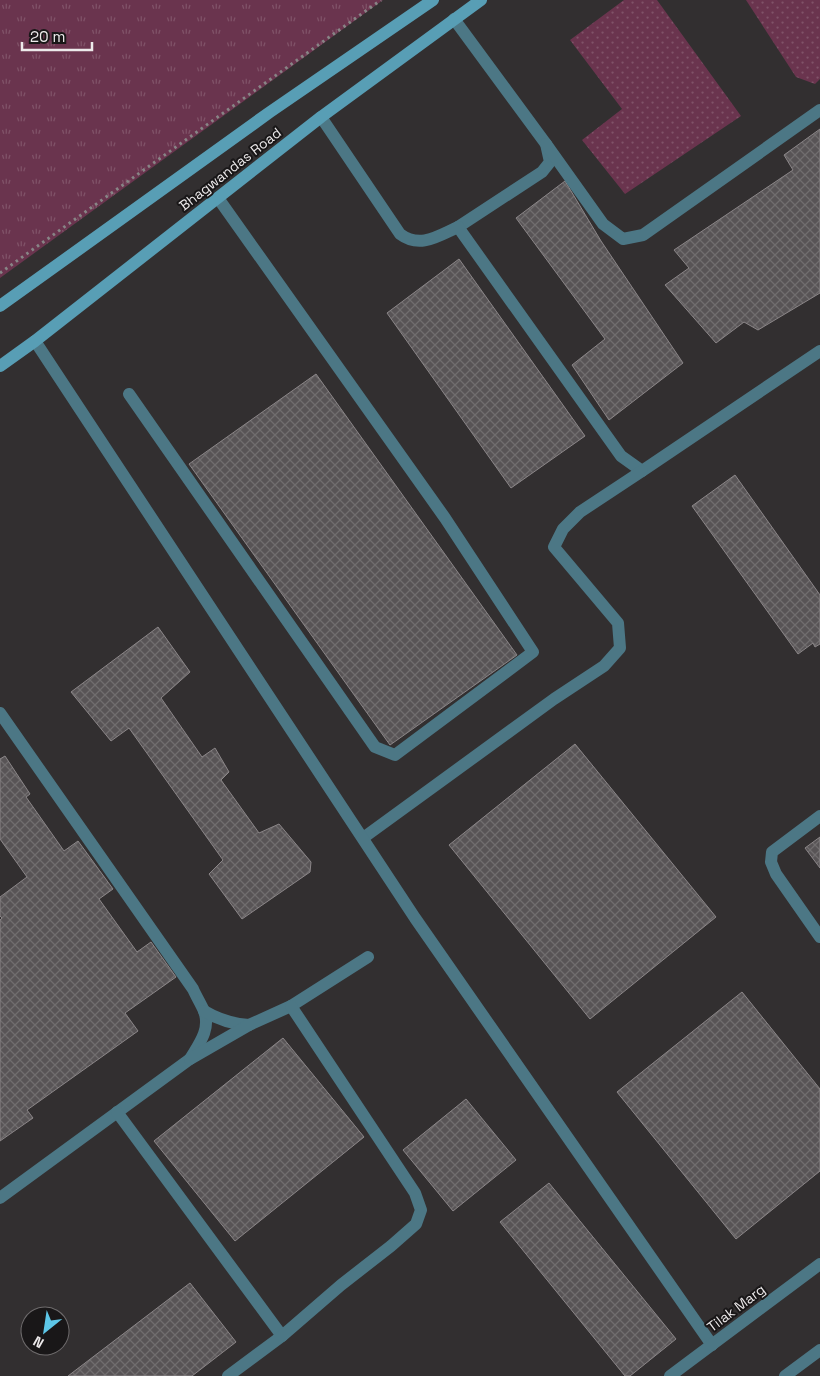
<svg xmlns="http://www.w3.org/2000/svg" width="820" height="1376" font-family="'Space Grotesk',sans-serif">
<defs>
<pattern id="grass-tufts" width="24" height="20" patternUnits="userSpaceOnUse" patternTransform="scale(1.25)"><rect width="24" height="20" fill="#6a344e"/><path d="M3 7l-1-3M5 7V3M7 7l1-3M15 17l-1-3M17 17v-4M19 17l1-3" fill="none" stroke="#805268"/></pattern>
<pattern id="park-dots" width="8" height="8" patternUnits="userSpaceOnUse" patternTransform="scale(1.25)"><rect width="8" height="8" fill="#6a344e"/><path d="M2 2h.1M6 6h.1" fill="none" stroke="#805268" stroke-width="1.8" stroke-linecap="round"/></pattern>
<pattern id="building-cross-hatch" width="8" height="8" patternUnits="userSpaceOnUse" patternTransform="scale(1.25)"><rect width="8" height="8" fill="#585456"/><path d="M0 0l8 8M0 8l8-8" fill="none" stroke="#706d6e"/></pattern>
</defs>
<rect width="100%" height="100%" fill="#322f30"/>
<path fill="url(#grass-tufts)" d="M0,0H383L0,278Z"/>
<g fill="url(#park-dots)">
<path d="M624,0H657L741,116L625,194L582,140L622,109L570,40Z"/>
<path d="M746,0H820V79L815,84L796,77Z"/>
</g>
<g fill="url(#building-cross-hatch)" stroke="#8b8688">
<path d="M820,129V293L758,330L744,322L716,343L665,285L689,268L674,250L793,170L784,155Z"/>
<path d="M565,181L601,241L683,363L609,420L572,365L605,339L516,218Z"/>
<path d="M459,259L585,436L511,488L387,313Z"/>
<path d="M316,374L517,655L390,745L189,464Z"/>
<path d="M735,475L820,595V644L815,647L813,643L798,654L692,506Z"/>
<path d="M158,627L190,672L161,698L202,757L215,748L229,772L221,780L259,833L279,824L311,862L310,872L242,919L209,874L223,860L129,728L111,741L71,692Z"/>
<path d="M575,744L716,917L590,1019L449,845Z"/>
<path d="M5,756L30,794L26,797L64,851L78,841L113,889L99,899L137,952L151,942L176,977L125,1013L138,1031L27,1110L33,1118L0,1141V920L2,918L0,916V897L27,877L0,839V759Z"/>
<path d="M820,837V868L805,848Z"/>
<path d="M742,992L820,1089V1171L736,1239L617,1092Z"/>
<path d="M283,1038L364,1137L235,1241L154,1141Z"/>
<path d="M466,1099L516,1160L453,1211L403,1150Z"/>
<path d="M549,1183L676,1339L630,1376H625L500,1222Z"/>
<path d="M190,1283L236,1342L192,1376H68Z"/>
</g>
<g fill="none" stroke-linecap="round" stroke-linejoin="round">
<path stroke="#888586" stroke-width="3" stroke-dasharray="2.5 4" stroke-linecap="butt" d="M0,273L381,0"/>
<g stroke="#4c7785" stroke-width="12">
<path d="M454,19L546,144L550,162L542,172L458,227"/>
<path d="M321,117L400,234C420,249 438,236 458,227L621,456L642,471L820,351"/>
<path d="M546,144L603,224L623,239L643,235L820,110"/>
<path d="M129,394L375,747L395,755L533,652L445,518L218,198"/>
<path d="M0,713L193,989C196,996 201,1004 204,1011C211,1029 199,1044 190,1059L0,1198"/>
<path d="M820,816L772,852L771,862L776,874L820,937"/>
<path d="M363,838L554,699L604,666L620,648L618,623L554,547L563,529L580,512L642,471"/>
<path d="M204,1011C219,1020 232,1024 249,1025"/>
<path d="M190,1059L249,1025L291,1006L368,957"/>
<path d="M117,1112L282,1336"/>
<path d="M228,1376L282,1336L341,1285L391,1246L416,1224L421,1210L415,1193L291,1006"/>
<path d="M785,1376L820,1350"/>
</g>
<g stroke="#4c7785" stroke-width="12">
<path d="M35,341L415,918L712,1345"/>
<path d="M670,1376L820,1264"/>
</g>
<g stroke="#589eb5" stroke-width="12">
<path d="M0,306L270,112L433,0"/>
<path d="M0,366L35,341L321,117L481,0"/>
</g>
</g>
<g text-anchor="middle" stroke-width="4" stroke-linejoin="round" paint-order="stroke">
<g font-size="14" fill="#edeaeb" stroke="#191718">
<text transform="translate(230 169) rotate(-38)" y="5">Bhagwandas Road</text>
<text transform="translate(736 1308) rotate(-37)" y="5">Tilak Marg</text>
</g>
</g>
<g transform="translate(45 1331) rotate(210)"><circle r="24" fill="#191718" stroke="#6e6b6c"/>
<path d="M0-4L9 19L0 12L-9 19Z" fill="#5dc7e8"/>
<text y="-8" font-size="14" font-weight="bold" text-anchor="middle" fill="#edeaeb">N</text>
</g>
<path d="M22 42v8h70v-8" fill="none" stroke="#edeaeb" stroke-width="2.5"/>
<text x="30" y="42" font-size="15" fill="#edeaeb" stroke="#191718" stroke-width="4" paint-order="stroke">20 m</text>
</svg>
